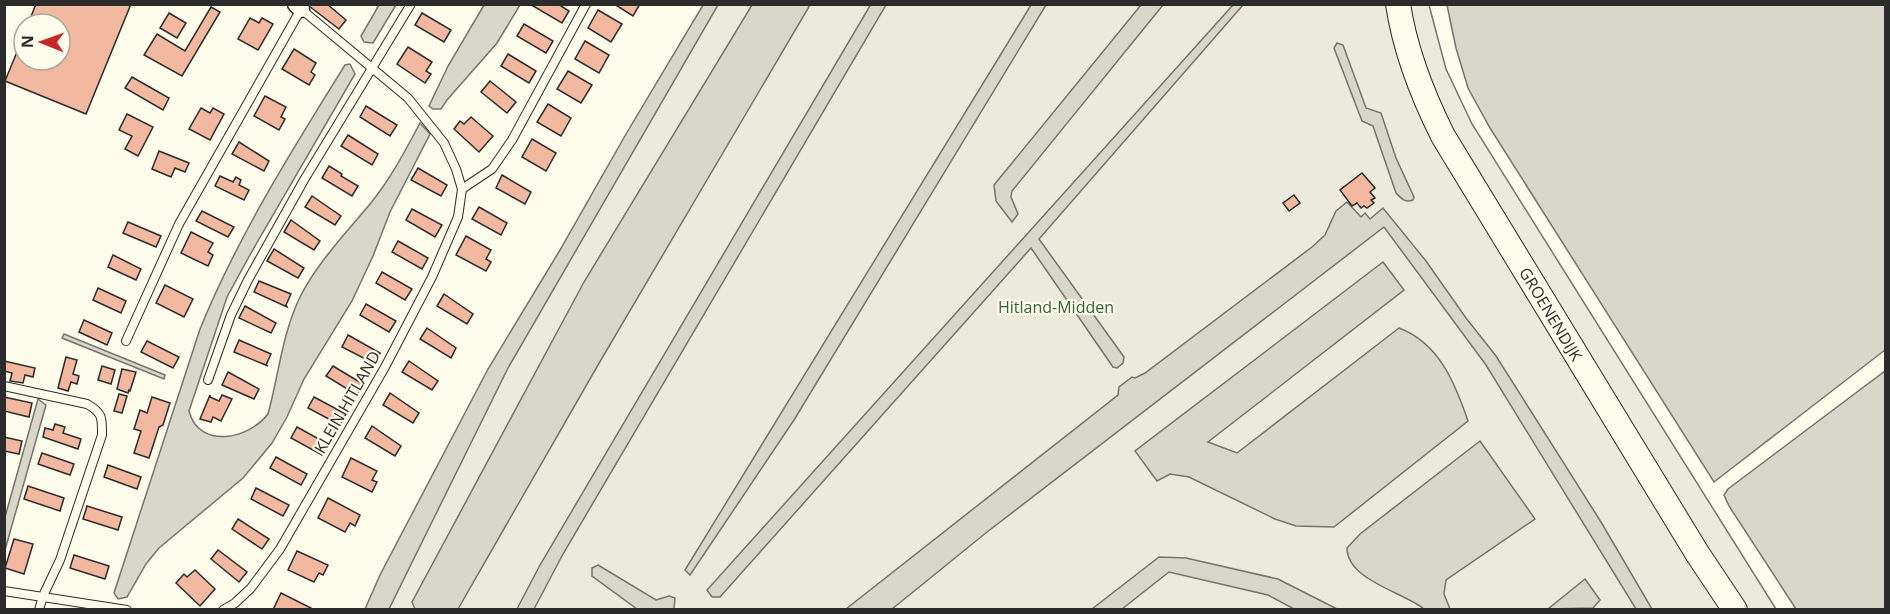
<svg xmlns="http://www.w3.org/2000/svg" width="1890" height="614" font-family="'Open Sans',sans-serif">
<rect width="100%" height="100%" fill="#fdfbea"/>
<g fill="#ecebdb" stroke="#74746e" stroke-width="1.5">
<path d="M712,4L1390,5L1396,37L1731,610H381L515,341Z"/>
<path d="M1406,5H1429L1446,69L1472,124L1776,609H1745L1455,142L1422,64Z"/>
</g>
<g fill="#d8d7c9" stroke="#74746e" stroke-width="1.5">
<path d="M871,4L886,5L563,554L534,609H517L540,565Z"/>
<path d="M379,5H396L373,43L364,42L361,36Z"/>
<path d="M484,5H520L497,43L447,100L441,109H433L429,106L448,66Z"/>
<path d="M703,5H718L508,368L389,609H365L380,575L488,369L560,250L626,134Z"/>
<path d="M752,5H810L598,365L458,609H415L412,602L584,282Z"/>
<path d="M1031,5H1046L794,420L690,575L685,570Z"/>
<path d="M1141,5H1163L1012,191L1011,197L1018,214L1012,222L996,201L994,185Z"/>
<path d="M1233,5H1243L1039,239L1124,357L1123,363L1117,368L1113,367L1031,248L720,597H712L707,590Z"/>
<path d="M1447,5H1885V350L1714,482L1490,128L1468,88L1456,48Z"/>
<path d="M1337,43L1343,45L1366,108L1381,113L1396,158L1414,197L1413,200C1405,203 1402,199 1396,193L1373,126L1362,121L1334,48Z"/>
<path d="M350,64L355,74L251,253L227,297L189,411C199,450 249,439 268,414C279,374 282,333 301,295C319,261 345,234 370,204C390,180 405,151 420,123L430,134L390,212L373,256L352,301L304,379L287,417L272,443L243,478L159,548L146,564L127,597L118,599L114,593L200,329C238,236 292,150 345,65Z"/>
<path d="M1347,202L1361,217L1365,213L1370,219L1383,208L1426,261L1466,318L1496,356L1601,522L1652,609H1636L1486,365L1384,227L987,532L892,609H846L1118,395L1119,387L1132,377L1135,378L1145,373L1312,247L1325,235L1336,211Z"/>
<path d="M1383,262L1404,290L1208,442L1237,453L1399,328C1439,343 1455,383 1468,421L1334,527L1296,526L1275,519L1189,477L1170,474L1157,481L1135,451Z"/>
<path d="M64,334L165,375L164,379L62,338Z"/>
<path d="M1885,371V609H1796L1729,506L1724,495L1728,489Z"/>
<path d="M38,399L46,405L5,550V517Z"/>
<path d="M1480,441L1535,519L1446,580L1444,594L1450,609H1424C1403,592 1347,580 1347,548L1360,534Z"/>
<path d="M1159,557L1186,558L1278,579L1337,609H1294L1268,595L1169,572L1122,609H1092Z"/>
<path d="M598,565L656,600L669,596L675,598L674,609H637L592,576V568Z"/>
<path d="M1585,579L1600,600L1593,608L1548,609Z"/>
</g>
<g fill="#f2b8a0" stroke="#2b2b2b" stroke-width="1.5">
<path d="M36,4H131L86,114L5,81L24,35V60H60V24H28Z"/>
<path d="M311,4H327L346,20L339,29L309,6Z"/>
<path d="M534,4H558L569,11L562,23L533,6Z"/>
<path d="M614,4H640L633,16Z"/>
<path d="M211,7L220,12L182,76L144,55L157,34L185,51Z"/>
<path d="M598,10L622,24L611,42L588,28Z"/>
<path d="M169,13L186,23L177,38L160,28Z"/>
<path d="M422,13L451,30L444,42L415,25Z"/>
<path d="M250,18L259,23L262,18L273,24L258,50L238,39Z"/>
<path d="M524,24L553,41L546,53L517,36Z"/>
<path d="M585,41L609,55L599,73L575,59Z"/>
<path d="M408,47L432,62L426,71L431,74L425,83L397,64Z"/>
<path d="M294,49L316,63L311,72L315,75L309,85L282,69Z"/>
<path d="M508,54L536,71L529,83L501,66Z"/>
<path d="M568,71L592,85L581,103L557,89Z"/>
<path d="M132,77L169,98L163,110L125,88Z"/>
<path d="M490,81L516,102L507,113L481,92Z"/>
<path d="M265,96L286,107L281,117L285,119L279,130L254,116Z"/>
<path d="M548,104L571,118L561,136L537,122Z"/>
<path d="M366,106L397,125L390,136L360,117Z"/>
<path d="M201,108L210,113L213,108L224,114L210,140L189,129Z"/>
<path d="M127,114L153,127L138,156L125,149L132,136L119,130Z"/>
<path d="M471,117L493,136L479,152L454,129L460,121L464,124Z"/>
<path d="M348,135L378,154L372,165L341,146Z"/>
<path d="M532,139L556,153L546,171L522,157Z"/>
<path d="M239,142L269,161L264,171L232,154Z"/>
<path d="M159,151L189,163L185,172L175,168L171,177L152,169Z"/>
<path d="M329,166L342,174L341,176L358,186L352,196L322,178Z"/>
<path d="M418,168L447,185L441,196L411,180Z"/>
<path d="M1362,173L1375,188L1370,192L1375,198L1371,200L1374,203L1367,208L1364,206L1361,208L1357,203L1352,206L1340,190Z"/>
<path d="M502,175L531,192L525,204L496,188Z"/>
<path d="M220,176L233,182L236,177L241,180L239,185L249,190L244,200L215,186Z"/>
<path d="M1294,195L1300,203L1289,211L1283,203Z"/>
<path d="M312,196L341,216L335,225L305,207Z"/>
<path d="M479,207L507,223L501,235L472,219Z"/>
<path d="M412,209L442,225L435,237L406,220Z"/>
<path d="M202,211L234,227L228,237L196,221Z"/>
<path d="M291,220L320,241L314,250L284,232Z"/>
<path d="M128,222L161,236L156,247L123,233Z"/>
<path d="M191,232L213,243L208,252L213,255L208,266L181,253Z"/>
<path d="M466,236L491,250L486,259L491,262L486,271L456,255Z"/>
<path d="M398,241L428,258L422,269L392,252Z"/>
<path d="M274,249L304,268L298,278L267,261Z"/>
<path d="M113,255L141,269L136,280L108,267Z"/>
<path d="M382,272L412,289L405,300L376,283Z"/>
<path d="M259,281L291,294L286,305L287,307L254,292Z"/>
<path d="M165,285L193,299L184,317L156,303Z"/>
<path d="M98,288L126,301L121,313L93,300Z"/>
<path d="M444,294L473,314L467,324L437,306Z"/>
<path d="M366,304L396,321L389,332L360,315Z"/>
<path d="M245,306L276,323L271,333L239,318Z"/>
<path d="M84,320L112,333L107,345L79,332Z"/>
<path d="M427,328L456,348L451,358L420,339Z"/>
<path d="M348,335L380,353L375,364L342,347Z"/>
<path d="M239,340L271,354L266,365L268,366L234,352Z"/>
<path d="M147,341L179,357L173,368L141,352Z"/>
<path d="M66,357L77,360L73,374L79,376L77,384L71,382L68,391L58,388Z"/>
<path d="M4,361L35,368L33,377L25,375L23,383L10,381L12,373L4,371Z"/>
<path d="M409,361L438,381L432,390L402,372Z"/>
<path d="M102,366L115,370L111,384L98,380Z"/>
<path d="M333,366L363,384L357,395L326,376Z"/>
<path d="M122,369L136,372L130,391L129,390L128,393L117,389Z"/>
<path d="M228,372L259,389L254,399L222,385Z"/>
<path d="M390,393L419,413L413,423L383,405Z"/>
<path d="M119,394L127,396L122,413L114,411Z"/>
<path d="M210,395V397L219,401L222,395L232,399L221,421L213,417L211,422L200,419Z"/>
<path d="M4,397L32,403L29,417L4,411Z"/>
<path d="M152,397L170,403L163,425L159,427L149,458L134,453L141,431L134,429L140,410L147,413Z"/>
<path d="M314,397L346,414L340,425L308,408Z"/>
<path d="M55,424L65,427L63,433L81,439L78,449L43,437L45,428L53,430Z"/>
<path d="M372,426L401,446L395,456L365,438Z"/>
<path d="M297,427L328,444L322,455L291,438Z"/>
<path d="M4,437L22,441L19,454L4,451Z"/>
<path d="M42,453L74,464L70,475L38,464Z"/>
<path d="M276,457L307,474L301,485L270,468Z"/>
<path d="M351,458L377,471L372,480L377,482L372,492L342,477Z"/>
<path d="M108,465L141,477L137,489L104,477Z"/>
<path d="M28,486L64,498L60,511L24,499Z"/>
<path d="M256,488L289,505L283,516L251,499Z"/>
<path d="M328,498L360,515L355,526L350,523L345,532L318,518Z"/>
<path d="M87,506L122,517L118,530L83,519Z"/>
<path d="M238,519L269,539L262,549L232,529Z"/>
<path d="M14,539L33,544L24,574L5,568Z"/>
<path d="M218,550L247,572L239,582L211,559Z"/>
<path d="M297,551L328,565L323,575L319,573L314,582L288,570Z"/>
<path d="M74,555L109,566L105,579L70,568Z"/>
<path d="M195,570L215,589L200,606L176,583L184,574L187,577Z"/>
<path d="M281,593L311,608L310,610H273Z"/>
</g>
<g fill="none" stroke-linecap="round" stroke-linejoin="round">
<defs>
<g id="lane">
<path d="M126,341L179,224L301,9L408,98L444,143L456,169L462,189L492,169L512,140L586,4"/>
<path d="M208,380L231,315L248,280L304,180L411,4"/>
<path d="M4,386L87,404C103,413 102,418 102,435L60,560L43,596L39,610"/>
<path d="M4,591L127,610"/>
<path d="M223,610L235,603L251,588L280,549L385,367L432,277L458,217L462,189"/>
</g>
<path id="street" d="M296,4L301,9"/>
<path id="secondary" d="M1398,4C1405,51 1422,94 1443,136L1697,553L1735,610"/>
</defs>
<use href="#lane" stroke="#2b2b2b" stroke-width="10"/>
<use href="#street" stroke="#2b2b2b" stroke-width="19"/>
<use href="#secondary" stroke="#2b2b2b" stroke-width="26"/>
<use href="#lane" stroke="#fdfbea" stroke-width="8"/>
<use href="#street" stroke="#fdfbea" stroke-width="16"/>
<use href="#secondary" stroke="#fdfbea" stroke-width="24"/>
</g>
<g text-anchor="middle" stroke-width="4.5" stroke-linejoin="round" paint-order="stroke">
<g font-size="16" fill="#34623c" stroke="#fdfbea">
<text x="1056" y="313">Hitland-Midden</text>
</g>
<g font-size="16" fill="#2b2b2b" stroke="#fdfbea">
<text transform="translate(1551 314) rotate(59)" y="6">GROENENDIJK</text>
<text transform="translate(347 402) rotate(-60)" y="6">KLEIN HITLAND</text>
</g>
</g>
<rect width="1890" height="614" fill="none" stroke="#2b2b2b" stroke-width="12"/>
<g transform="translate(42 42) rotate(271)"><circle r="28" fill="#fdfbea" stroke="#a9a89e" stroke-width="1.5"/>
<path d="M0-4.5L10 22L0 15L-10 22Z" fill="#c62828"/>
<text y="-9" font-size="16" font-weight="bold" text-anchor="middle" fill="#2b2b2b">N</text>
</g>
</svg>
